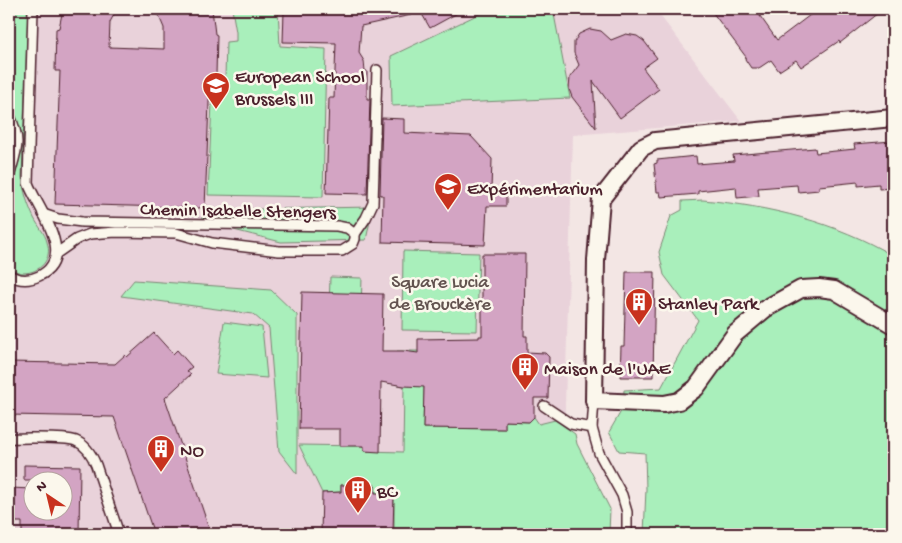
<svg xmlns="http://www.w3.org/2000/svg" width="902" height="543" font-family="'Gochi Hand',sans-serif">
<rect width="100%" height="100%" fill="#f3e6e4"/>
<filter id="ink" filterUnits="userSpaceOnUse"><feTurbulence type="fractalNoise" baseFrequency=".02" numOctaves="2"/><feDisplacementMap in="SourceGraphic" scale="10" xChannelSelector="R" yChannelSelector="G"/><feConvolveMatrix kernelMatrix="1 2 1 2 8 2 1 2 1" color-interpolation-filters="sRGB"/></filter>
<g filter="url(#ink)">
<path fill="#e9d2da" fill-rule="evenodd" d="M9,9H655L741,121L573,135L562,507L609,534H9ZM32,480H62V510H32Z"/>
<g fill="#a9efbb" stroke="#7a8773">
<path d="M10,9H28L22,176C23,191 28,205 34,218C38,226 45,233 47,242C53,259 40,273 23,273C19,273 13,270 9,268V195L22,148V133L9,104V14Z"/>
<path d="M232,9H278L280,46L326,49L323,197L208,195L213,78H225L226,42L236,41V32Z"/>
<path d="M511,9H553L570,98L392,106L391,56L481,13Z"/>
<path d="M703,200C769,206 836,222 893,256V534H644L646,489L645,453L619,451L609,432L623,408L624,390L661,388L698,320L664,275L659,252L671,216L682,210V201Z"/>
<path d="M373,207L366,240L281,242L202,222L203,210Z"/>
<path d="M403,251L479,253L477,331L402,330Z"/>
<path d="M330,277L362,278L361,310L329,309Z"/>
<path d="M134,280L271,290L297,315V474L279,451L269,328L253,314L121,296Z"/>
<path d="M224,322L262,327L267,378L216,374Z"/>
<path d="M397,351H432L424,387L423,428L505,429V421L529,422L534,417L539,424L555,420L575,434L577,444L610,509L609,534H394V493H375V485H341V492L322,493L299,445L364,446L365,451L403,452L404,386L397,385Z"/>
</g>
<g fill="#d3a4c3" stroke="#4a1f2b">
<path d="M63,9H117L110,22L109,47L164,49V28L156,9H212L215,34L217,35L216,75L210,76L205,208L55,204L60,71H55L56,29L59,28Z"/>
<path d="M288,9H410L411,15L361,26L359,53L364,61L365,71H367V99H370L367,194L326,193L329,98H334L336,43L283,42L284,11H288Z"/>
<path d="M419,9H465L430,28Z"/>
<path d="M710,9H755L777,40L818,9H883L840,43L839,41L801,67L796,60L779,71L771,60L759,68H751L745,59L746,57Z"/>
<path d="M590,29L601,31L611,40L626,34L637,36L644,41L657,58L643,68L659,89L620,118L593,81L596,128L572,97L569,89L570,77L579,65L574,53V42L579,34Z"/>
<path d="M382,118L404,119V133L471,136L492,159L491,190H506V206H487L485,245L382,242L383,195H380Z"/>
<path d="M892,141L893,188L879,189V184L858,186V182L819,186V190L798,192L797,185L758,188L759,196L737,198L736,187L698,191V194L661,197L660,192H657L654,164L657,163V160L696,156L697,164L734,161L733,155L815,148L816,153L855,149L854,144Z"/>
<path d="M482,254H525L524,336H527V352L545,353L549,357L548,398H534V417L529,422L505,421V429L423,428L424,387L404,386L381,382L380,452L364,451V446H340V429H299L302,292L383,294L382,351H403L418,353V339L479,338V336H482Z"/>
<path d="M626,272H655L653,377H620L621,346H624Z"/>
<path d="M154,333L173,354L177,350L192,367L187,371L191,374L165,398L211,534H154L114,417L9,415V362L115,364L125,355L127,357Z"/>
<path d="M24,465L80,466L79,534H22V522H9L10,488L32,489V510H62V480H24Z"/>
<path d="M341,485H375V493H394L393,534H321L322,493L341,492Z"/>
</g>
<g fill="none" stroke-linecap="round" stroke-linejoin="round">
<defs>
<g id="lane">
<path d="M9,114C22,142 17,149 9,177"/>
<path d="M43,214L58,219L82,222L337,226L347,228L355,234V239L353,244L342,251H279L212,243L176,233L116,232L90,234L77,239L57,253"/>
<path d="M355,234L366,218L373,203L377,70"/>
<path d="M9,275C18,280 29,281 39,276C78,257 38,209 28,183L33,9"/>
<path d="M594,401L592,428L599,453L622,495L627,512V534"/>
<path d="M544,406L571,424L592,428"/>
<path d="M9,438C25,439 62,436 76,441C86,445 92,455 96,465L119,534"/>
</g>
<path id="street" d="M893,118L655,141L641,148L601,199L596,260L594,401L664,404L679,401L696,388L735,334L765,309L801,289L819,288L834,290L893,325"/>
</defs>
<use href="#lane" stroke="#4a1f2b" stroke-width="12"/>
<use href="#street" stroke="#4a1f2b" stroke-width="20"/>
<use href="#lane" stroke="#fbf7ec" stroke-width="9"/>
<use href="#street" stroke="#fbf7ec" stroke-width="16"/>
</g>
</g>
<defs>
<symbol id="school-pin" viewBox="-11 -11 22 30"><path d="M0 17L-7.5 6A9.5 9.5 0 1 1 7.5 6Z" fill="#c8321e" stroke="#fbf7ec"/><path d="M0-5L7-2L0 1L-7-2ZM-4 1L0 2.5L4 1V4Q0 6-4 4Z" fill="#fff"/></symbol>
<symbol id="university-pin" viewBox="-11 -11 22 30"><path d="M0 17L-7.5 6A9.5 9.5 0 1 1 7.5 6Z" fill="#c8321e" stroke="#fbf7ec"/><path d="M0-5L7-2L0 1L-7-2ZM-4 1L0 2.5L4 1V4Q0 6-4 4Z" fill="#fff"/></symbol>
<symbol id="building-pin" viewBox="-11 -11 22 30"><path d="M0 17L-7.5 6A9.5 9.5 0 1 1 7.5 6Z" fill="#c8321e" stroke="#fbf7ec"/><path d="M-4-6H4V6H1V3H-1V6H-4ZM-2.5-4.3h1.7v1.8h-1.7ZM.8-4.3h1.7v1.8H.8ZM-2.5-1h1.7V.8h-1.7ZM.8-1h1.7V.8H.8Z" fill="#fff"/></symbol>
</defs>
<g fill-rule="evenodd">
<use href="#school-pin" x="200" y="70" width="32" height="43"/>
<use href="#university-pin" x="432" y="171" width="32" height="43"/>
<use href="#building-pin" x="623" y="286" width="32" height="43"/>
<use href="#building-pin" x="509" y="351" width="32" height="43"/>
<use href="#building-pin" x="145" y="433" width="32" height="43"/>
<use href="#building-pin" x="342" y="474" width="32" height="43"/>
</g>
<g text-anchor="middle" stroke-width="5" stroke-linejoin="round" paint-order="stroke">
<g font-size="19" fill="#4a1f2b" stroke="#fbf7ec" text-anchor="start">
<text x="235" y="82">European School<tspan x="235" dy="22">Brussels III</tspan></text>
<text x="467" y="194">Expérimentarium</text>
<text x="658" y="309">Stanley Park</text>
<text x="544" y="374">Maison de l'UAE</text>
<text x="180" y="456">NO</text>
<text x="377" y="497">BC</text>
</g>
<g font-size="19" fill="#4a1f2b" stroke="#fbf7ec">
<text transform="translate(238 209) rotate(1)" y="7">Chemin Isabelle Stengers</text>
</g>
<g font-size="19" fill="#62534f" stroke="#fbf7ec">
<text x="440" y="287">Square Lucia<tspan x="440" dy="22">de Brouckère</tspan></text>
</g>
</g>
<rect width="902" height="543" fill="none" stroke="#fbf7ec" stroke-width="30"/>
<rect x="15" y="15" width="872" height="513" fill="none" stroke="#4a1f2b" stroke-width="2" filter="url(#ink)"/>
<g transform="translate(48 496) rotate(325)"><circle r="24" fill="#fbf7ec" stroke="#b4a19f"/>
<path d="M0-4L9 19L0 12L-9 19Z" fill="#c8321e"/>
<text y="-8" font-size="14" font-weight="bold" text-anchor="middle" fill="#4a1f2b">N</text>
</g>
</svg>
